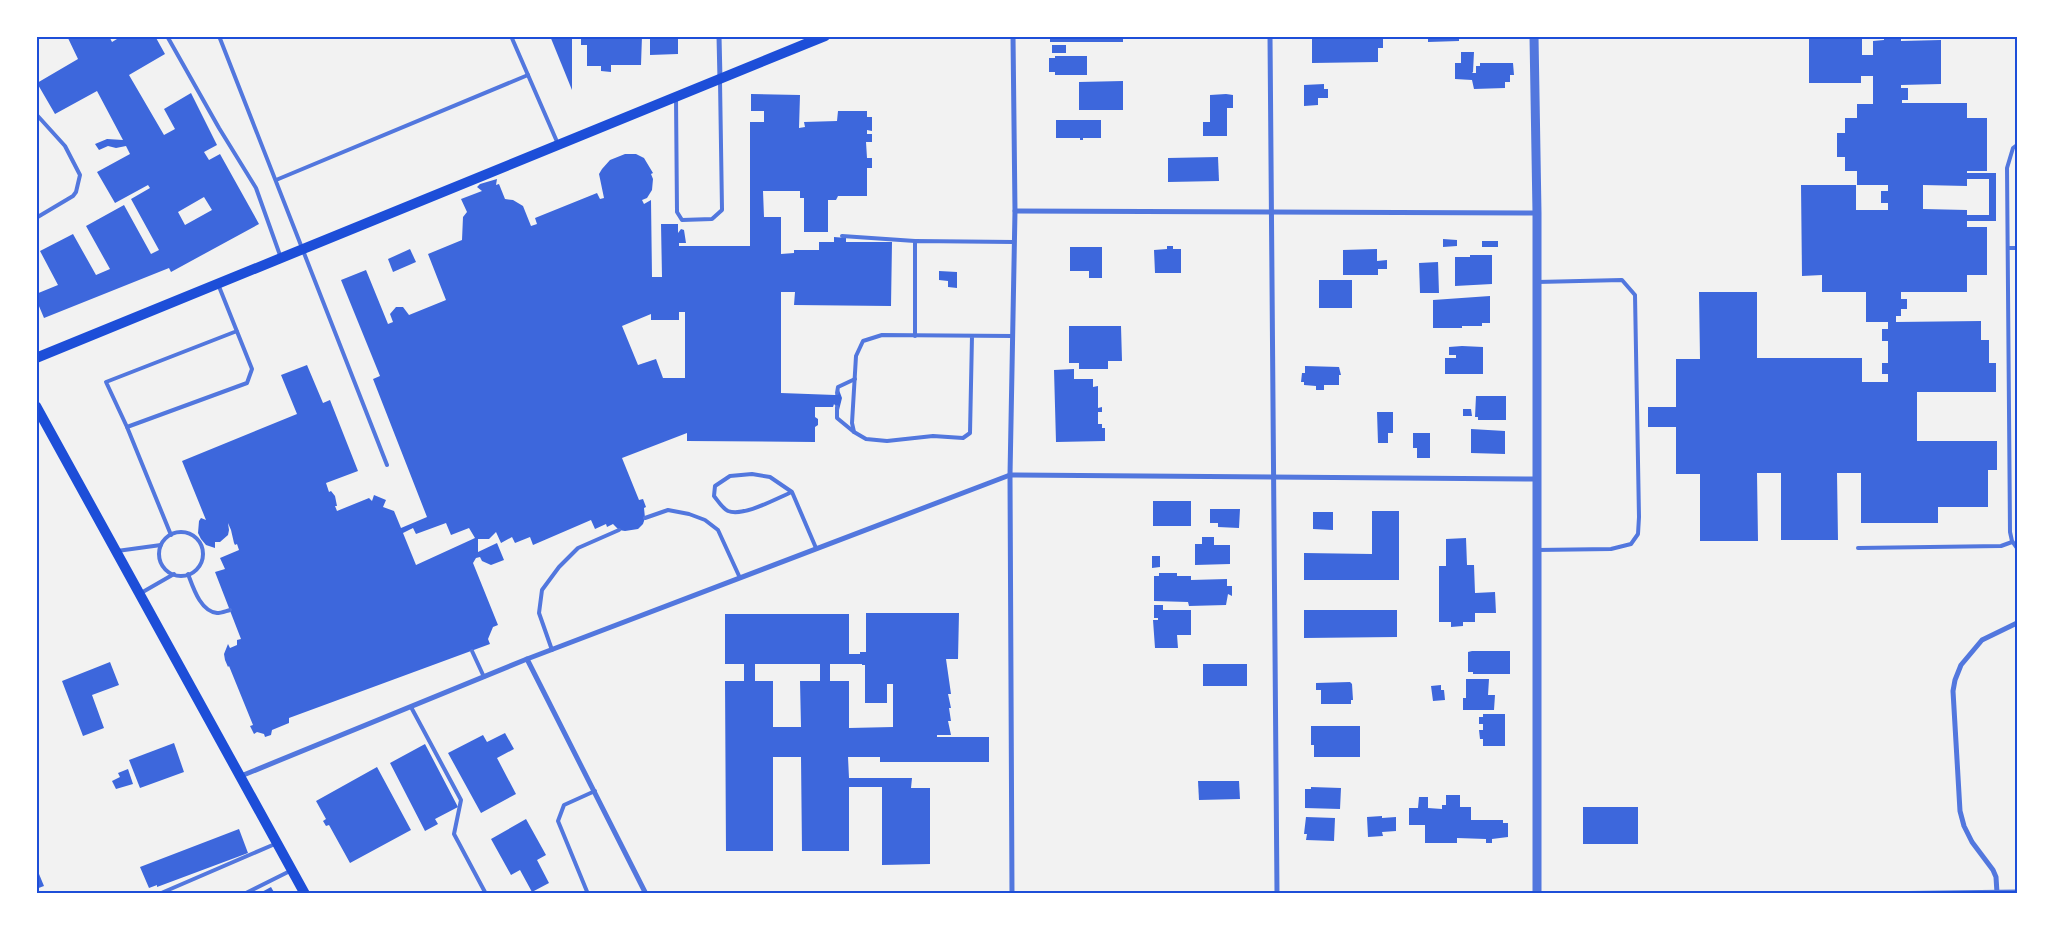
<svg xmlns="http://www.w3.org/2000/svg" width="2053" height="930" font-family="'Varela Round',sans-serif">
<rect width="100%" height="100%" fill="#f2f2f2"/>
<g fill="#3d67dc" fill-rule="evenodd">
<path d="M67,36H109L112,42L122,36H155L165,54L129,75L164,135L175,129L164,109L191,93L217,145L204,152L209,160L220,154L259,224L171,272L169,268L44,318L36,299V294L58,285L40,251L73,234L96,275L110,269L86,226L124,205L151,254L159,250L131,199L150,188L148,185L115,203L97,172L130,154L126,146L116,148L108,146L99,150L95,144L107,139L123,140L97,91L55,114L37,83L78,59ZM204,197L212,210L185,225L178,212Z"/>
<path d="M550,36H572V90Z"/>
<path d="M581,36H642L641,65H611V72L601,71V66H587V45H581Z"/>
<path d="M650,36H703V39H678V54L650,55Z"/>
<rect x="1050" y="36" width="73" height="6"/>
<path d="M1312,36H1383V48H1378V62L1312,63Z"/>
<path d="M1428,36H1459V41L1428,42Z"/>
<path d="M1884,36H1901V41L1941,40V84L1901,85V88H1908V100H1902V103H1967V118H1987V171H1967V173H1996V221H1967V227H1987V275H1967V292H1901V299H1907V309H1901V316H1896V322L1981,321V340H1989V363H1996V392H1917V441H1997V470H1988V507H1938V523H1861V473H1837L1838,540H1781V473H1757L1758,541H1700V474H1676V427H1648V407H1676V359H1700L1699,292H1757V358H1862V382H1888V374H1882V363H1888V341H1882V329H1888V322H1866V292H1822V275L1802,276L1801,185H1856V210H1888V203H1881V191H1888V185H1857V171H1845V157H1837V133H1845V118H1857V104H1873V76H1861V83H1809V38H1862V55H1873V41L1884,40ZM1967,179H1989V215H1967V210L1923,209V185L1967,186Z"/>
<rect x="1052" y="45" width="14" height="8"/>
<path d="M1461,52H1474L1473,72L1472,73H1476V66H1480V63H1513L1514,75H1510V82H1505V88L1474,89L1472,80L1455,79V63H1461Z"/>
<path d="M1055,56H1087V75H1055V72H1049V58H1055Z"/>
<path d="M1123,81V110H1079V82Z"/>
<path d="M1324,84V89H1328V98H1318V105L1304,106V85Z"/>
<path d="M751,94L800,95L799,128L805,127L804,122L837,121L838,111H867V117H872V131L867,130V134H872V142H866L867,158H872V168H867V196H838L836,200H828V232H804V198H800V191H763L764,217H781V254L794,253V250H819V242H834V237L846,238V242H892L891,306L794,305L795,292H781V393L835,395L839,390L842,398L839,410L834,404L833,407H815V417L818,419V425L815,427V442L687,441V433L622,458L639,500L643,499L646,507L644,508L645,518L643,524L638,529L625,531L619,530L613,524L607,527L606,524L595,529L591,520L533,545L530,537L515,543L512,537L501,543L496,532L489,539H478V552L497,543L504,560L491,565L482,561L480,557L476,558L473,563L498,625L493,627L488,639L490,644L289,718V723L272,730L271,735L265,737L264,734L257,732L254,734L250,726L253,725L229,666L228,667L225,660L224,654L228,644L230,648L237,645V640L241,639L215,572L225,569L220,558L239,550L237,544L235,545L234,543L231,530L228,523L229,530L228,535L220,542H215V548L206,545L201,539L198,533L199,521L201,518L206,520L182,461L297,414L281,375L307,365L323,403L330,400L358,471L326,483L329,492L331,491L335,496L337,506H335L337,511L369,498L372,501L374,495L386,500L383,507L394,511L401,528L427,517L373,379L380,376L341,280L366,270L388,324L393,322L390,314L396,307H403L409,315L446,300L428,254L462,240L463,217L467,212L461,199L482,191L477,187L480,184L497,179L496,185L499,184L505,199L513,200L523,206L531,226L537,224L535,218L597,193L600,199L604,198L599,174L602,169L610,160L625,154H636L644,158L653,173L651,174L653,179L652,190L647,198L642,200L644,204L651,200L652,277H662L661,224H678V233L681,229L684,230L686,243H679V246H750V122H764V111H751ZM679,312H685V378H663L656,359L638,365L622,326L651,314V320H679ZM446,523L451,535L469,528L475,538L416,565L403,533L413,528L416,534Z"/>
<path d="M1226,94L1233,95V108H1227V136H1203V122H1210V95Z"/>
<path d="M1056,120H1101V138H1083V140H1080V138H1056Z"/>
<path d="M1218,157L1219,181L1168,182V158Z"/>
<path d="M1443,239L1457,240V246L1443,247Z"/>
<rect x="1482" y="241" width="16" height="6"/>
<path d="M1167,246H1173V249H1181V273H1155L1154,250L1167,249Z"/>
<path d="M1070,247H1102V278H1089V271H1070Z"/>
<path d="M410,249L416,262L393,272L388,259Z"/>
<path d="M1377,249V261L1387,260V269H1378V275H1343V250Z"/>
<path d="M1470,255H1492V284L1455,286V257H1470Z"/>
<path d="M1438,262L1439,293H1420L1419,263Z"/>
<path d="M939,271L957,272V288L948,287V281L939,280Z"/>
<rect x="1319" y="280" width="33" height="28"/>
<path d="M1490,296V323H1482V326H1462V328H1433V300Z"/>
<path d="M1069,326H1121L1122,361H1108V369H1079V363H1069Z"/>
<path d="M1462,346L1483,347V374H1445V358H1456V355H1449V347Z"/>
<path d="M1305,366L1339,367L1341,375H1339V385H1324V390H1316V386L1304,385V382H1301L1302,373H1305Z"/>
<path d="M1074,369V379H1093V387L1098,386V408L1102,407V412H1098V424H1102V428H1105V441L1056,442L1054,370Z"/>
<path d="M1476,396H1506V420H1478V417H1475Z"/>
<path d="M1463,409H1471L1472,416H1463Z"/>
<path d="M1377,412H1393V433H1388V443H1378Z"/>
<path d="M1471,429L1505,431V454L1471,453Z"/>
<path d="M1413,433H1430V458H1417V448H1413Z"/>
<rect x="1153" y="501" width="38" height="25"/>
<path d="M1210,509H1240L1239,528L1218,527V523H1210Z"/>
<path d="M1372,511H1399V580H1304V553L1372,554Z"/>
<path d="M1313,512H1333V530L1313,529Z"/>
<path d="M1202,537H1214V545H1230V564L1195,565V544H1202Z"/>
<path d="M1466,538L1467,565H1474L1475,593L1495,592L1496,613H1475V622H1463V626L1451,627V622H1439V566H1446V539Z"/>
<path d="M1152,556H1160V567L1152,568Z"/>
<path d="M1159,573H1177V576H1191V580L1227,579V586H1232V596L1228,594L1226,605L1189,606L1188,602L1154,601V576H1159Z"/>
<path d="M1154,605H1163V610H1191V635H1177L1178,648H1155L1153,620H1158V618H1154Z"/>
<path d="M1304,610H1397V637L1304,638Z"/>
<path d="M866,613H959L958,659H946L951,694H948L951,708H949L951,721H948L951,735H937V737H989V762H880V757H848L849,778H912L911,788H930V864L882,865V787H849V851H802L801,757H773V851H726L725,681H744V664H725V614H849V654H860V652H866ZM755,664H820V681H800L801,727H773V681H755ZM830,664H862V665H865V703H887V684H893V727L849,728V681H830Z"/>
<path d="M1472,651H1510V674H1473V672H1468V652Z"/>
<path d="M110,662L119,685L92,695L104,728L83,736L62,681Z"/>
<rect x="1203" y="664" width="44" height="22"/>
<path d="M1466,679H1489L1488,695H1495L1494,710H1463V698H1466Z"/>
<path d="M1350,682L1352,684L1353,700H1351V704H1321V690H1316V683Z"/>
<path d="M1441,685V690H1444L1445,700L1433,701L1431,686Z"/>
<path d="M1483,714H1505V746H1483V739H1480L1479,730H1483V724H1479V717H1483Z"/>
<path d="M1311,726H1360V757H1314V745H1311Z"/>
<path d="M505,733L514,749L497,758L516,794L481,813L448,753L483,735L487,742Z"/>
<path d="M174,743L184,772L140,788L129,760Z"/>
<path d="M425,744L458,807L435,819L438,824L425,831L390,763Z"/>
<path d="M377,767L411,830L350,863L329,825L326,826L323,821L326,819L316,801Z"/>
<path d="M128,769L133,784L116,789L112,781L120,777L118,773Z"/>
<path d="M1198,781H1239L1240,799L1199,800Z"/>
<path d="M1311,787L1341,788L1340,809L1305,808V789H1311Z"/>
<path d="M1446,795H1460V807H1471V820H1503V823H1508V837L1492,839V843H1486V839L1457,838V843H1425V825H1409V808H1418L1419,797H1428V808L1442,809V805H1446Z"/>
<rect x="1583" y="807" width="55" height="37"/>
<path d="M1382,816V818L1396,817V831L1382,832L1383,836L1368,837L1367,817Z"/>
<path d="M1306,817L1335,818L1334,841L1306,840L1307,834H1304Z"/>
<path d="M526,819L546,855L537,860L549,883L532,892L520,870L511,875L491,839Z"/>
<path d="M239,829L248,853L157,887V885L149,888L140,867Z"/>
<path d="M39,874L44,886L36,889V875Z"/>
<path d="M271,887L275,894H258Z"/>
</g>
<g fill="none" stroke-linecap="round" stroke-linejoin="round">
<g stroke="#5277de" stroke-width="4">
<path d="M167,36L219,128L256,188L281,258"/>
<path d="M219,36L387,465"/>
<path d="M511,36L558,144"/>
<path d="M676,98L677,212L682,220L712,219L722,210L720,81"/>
<path d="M36,114L65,146L80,175L76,192L73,196L36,218"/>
<path d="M2017,145L2013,148L2007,168L2010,532L2012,541L2017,548"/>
<path d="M276,180L528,75"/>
<path d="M842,236L915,241"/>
<path d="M2008,248H2017"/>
<path d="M218,284L252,369L247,383L127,427L106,382L237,331"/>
<path d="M915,336V241L1014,242"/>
<path d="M972,336L970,433L963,438L933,436L887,441L866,439L854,432L852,423L856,356L863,341L882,335L1013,336"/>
<path d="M837,393L838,387L855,379"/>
<path d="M837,407V418L854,432"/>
<path d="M127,427L171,535"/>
<path d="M792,492C777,498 744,517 728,511C722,508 718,501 714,496L715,486L730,476L752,474L770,477L792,492L816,548"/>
<path d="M645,518L668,510L689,514L705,520L718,530L740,578"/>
<circle cx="181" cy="554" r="22"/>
<path d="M1858,548L2001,546L2012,542"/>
<path d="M1537,550L1611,549L1631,544L1638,534L1639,517L1635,295L1622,280L1537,282"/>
<path d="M117,551L161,545"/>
<path d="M188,574C193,587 200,611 217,613C221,613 226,611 230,610"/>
<path d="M141,593L174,574"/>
<path d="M552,650L539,613L542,590L559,567L578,548L619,530"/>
<path d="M472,651L484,677"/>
<path d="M411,707L461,800L454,834L486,894"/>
<path d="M159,894L275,844"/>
<path d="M244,894L292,870"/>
<path d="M588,894L558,821L564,805L595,791"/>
</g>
<g stroke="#5277de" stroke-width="5">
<path d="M719,36L720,80"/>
<path d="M1270,36L1277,894"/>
<path d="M1015,211L1537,213"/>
<path d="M527,659L646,894"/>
<path d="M241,776L527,659L1010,475L1537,479"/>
<path d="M1997,893L1996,877L1993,870L1972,842L1964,826L1960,811L1953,691L1955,680L1961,665L1982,640L2017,623"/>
<path d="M1012,894L1010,475L1015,211L1013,36"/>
<path d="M1872,894L2017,892"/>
</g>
<path stroke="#5277de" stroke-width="9" d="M1534,36L1537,213V894"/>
<g stroke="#1d4ed8" stroke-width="10">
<path d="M36,358L825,36"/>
<path d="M36,406L305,894"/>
</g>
</g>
<rect width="2053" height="930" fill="none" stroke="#ffffff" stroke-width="75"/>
<rect x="38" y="38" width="1978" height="854" fill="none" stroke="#1d4ed8" stroke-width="2"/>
</svg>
